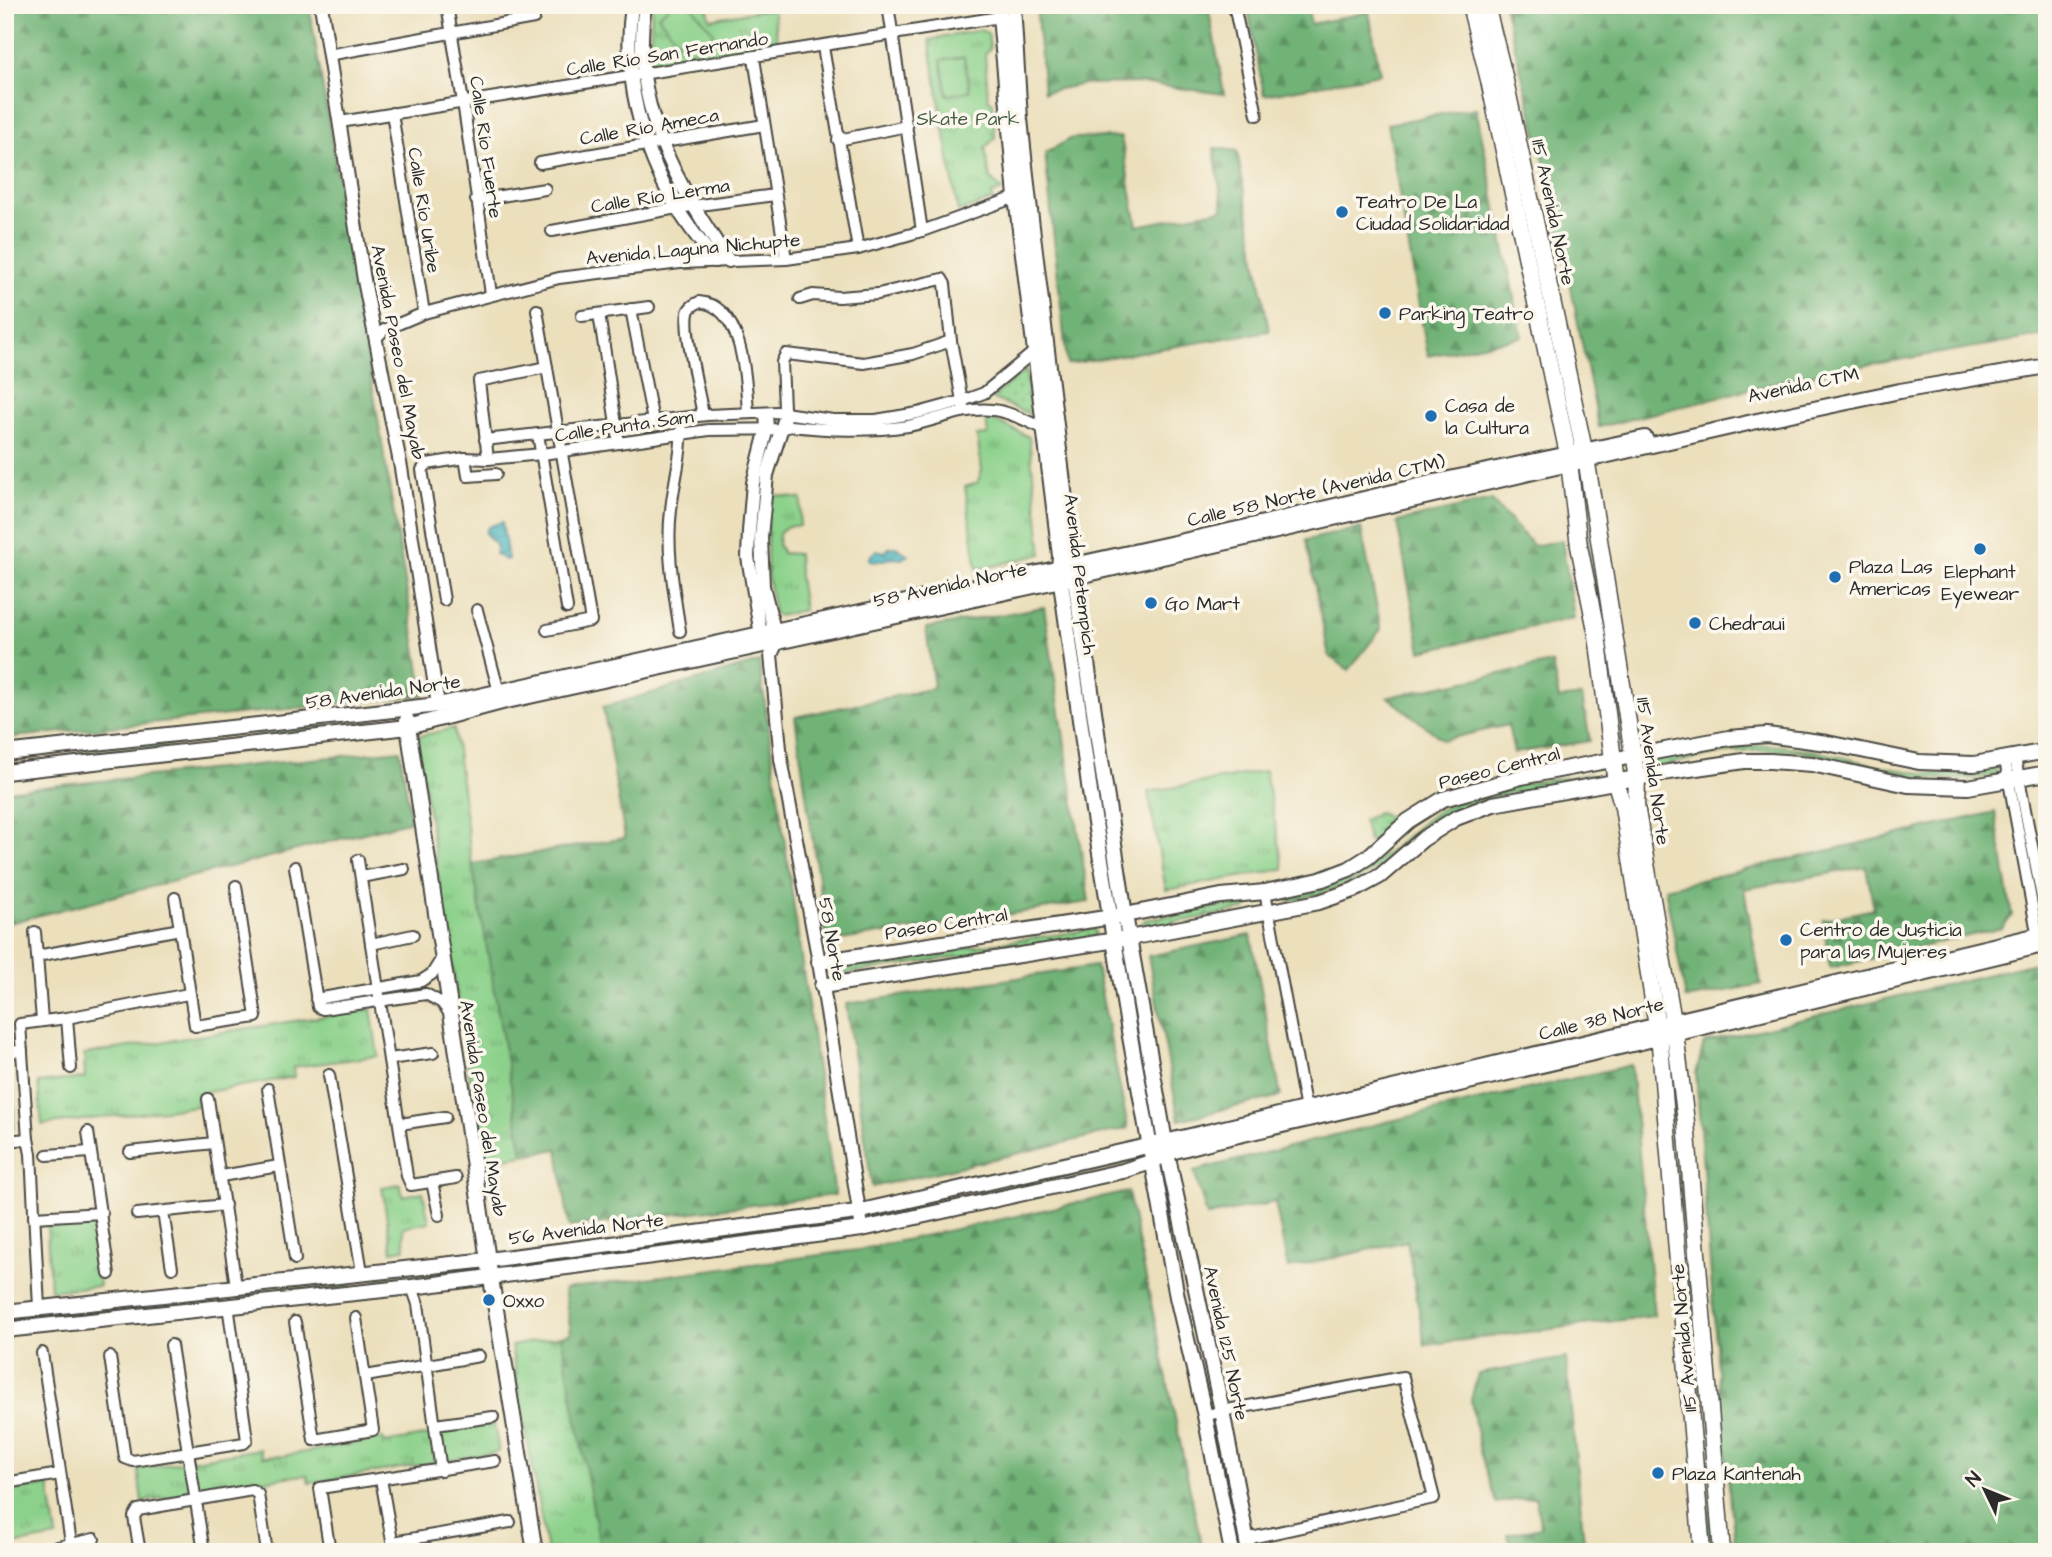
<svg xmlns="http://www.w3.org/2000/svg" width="2052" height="1557" font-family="'Architects Daughter',sans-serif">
<defs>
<pattern id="grass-dots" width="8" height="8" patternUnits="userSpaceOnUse" patternTransform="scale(1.75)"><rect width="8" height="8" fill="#8cd18b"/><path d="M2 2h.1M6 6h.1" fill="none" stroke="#73aa72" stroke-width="1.8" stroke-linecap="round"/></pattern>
<pattern id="forest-firs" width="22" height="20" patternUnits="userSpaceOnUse" patternTransform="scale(1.75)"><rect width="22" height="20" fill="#71b377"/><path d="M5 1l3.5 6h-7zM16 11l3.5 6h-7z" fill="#5d9262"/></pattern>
<pattern id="park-tufts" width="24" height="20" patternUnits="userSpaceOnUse" patternTransform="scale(1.75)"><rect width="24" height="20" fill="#8cd18b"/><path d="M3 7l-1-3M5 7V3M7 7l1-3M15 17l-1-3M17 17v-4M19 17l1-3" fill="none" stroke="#73aa72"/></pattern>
<pattern id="water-waves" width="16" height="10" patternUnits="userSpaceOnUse" patternTransform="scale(1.75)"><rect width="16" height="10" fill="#46b5c0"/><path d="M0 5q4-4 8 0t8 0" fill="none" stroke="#3b939c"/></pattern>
</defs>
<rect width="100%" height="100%" fill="#fbf7ec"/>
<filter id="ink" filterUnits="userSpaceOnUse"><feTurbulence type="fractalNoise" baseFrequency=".0143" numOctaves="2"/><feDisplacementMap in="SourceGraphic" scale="14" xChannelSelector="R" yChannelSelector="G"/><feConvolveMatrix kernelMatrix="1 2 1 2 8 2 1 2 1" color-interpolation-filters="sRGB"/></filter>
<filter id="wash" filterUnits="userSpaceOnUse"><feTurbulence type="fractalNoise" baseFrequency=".00686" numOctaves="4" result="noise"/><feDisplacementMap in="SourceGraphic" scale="28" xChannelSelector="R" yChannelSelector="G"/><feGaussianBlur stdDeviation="1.57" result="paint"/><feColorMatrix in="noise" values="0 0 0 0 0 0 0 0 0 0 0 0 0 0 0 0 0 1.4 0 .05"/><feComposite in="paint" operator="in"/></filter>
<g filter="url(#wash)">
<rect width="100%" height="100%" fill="#ebdfbc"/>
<g fill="url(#grass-dots)" stroke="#5c7e5b" stroke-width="2">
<path d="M1026,370L1031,415L991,398Z"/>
<path d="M1577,471L1621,744H1619Z"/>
<path d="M373,721V722L342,726L333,731L253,738L264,732Z"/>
<path d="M195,740V742L164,746L154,751L34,763L65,758L75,753Z"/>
<path d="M1768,745C1820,748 1863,765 1913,772C1941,776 1968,773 1995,769L1998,773L1993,776L1965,779L1914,778L1797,751L1766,750L1723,753L1650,768L1648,766L1647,763L1651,760C1690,752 1728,747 1768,745Z"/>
<path d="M1591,774L1594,779L1590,781C1541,788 1489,791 1445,815C1424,826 1409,843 1391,858C1361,882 1326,893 1289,901L1285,899L1288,894C1324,888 1357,877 1386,854C1405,840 1420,822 1440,810C1486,785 1541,782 1591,774Z"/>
<path d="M1378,813L1396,819L1374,840L1369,842L1363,820Z"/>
<path d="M1246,902L1249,905L1246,909L1145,928L1142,924L1145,920Z"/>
<path d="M1094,929L1096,934L1093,937L836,975L832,971L834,967Z"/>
<path d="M1669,1047L1701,1404H1697L1668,1049Z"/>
<path d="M1134,1158L1135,1161L1127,1163L876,1218L874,1216Z"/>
<path d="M843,1221L844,1224L529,1265V1261Z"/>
<path d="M473,1268L471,1273L380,1282L377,1277Z"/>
<path d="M352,1281L351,1284L348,1287L243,1299L241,1296V1293Z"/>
<path d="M218,1295L215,1302L130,1310H125L126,1303Z"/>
<path d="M105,1308L103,1314L5,1326V1317Z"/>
<path d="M1698,1416H1702L1713,1552H1709Z"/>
</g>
<g fill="url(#forest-firs)" stroke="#4e6f51" stroke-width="2">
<path d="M5,5H309L424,695L5,738Z"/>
<path d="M1036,5H1208L1224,94L1141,83L1084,84L1044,92Z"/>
<path d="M1247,5H1307L1311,24L1369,12L1380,74L1264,95Z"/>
<path d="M1504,5H2047V335L1798,377L1599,427L1550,185Z"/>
<path d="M1476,108L1522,337L1428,356L1387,124Z"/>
<path d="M1121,137L1137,226L1223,209L1214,148L1237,151L1269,331L1067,364L1045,153L1072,138Z"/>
<path d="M1491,500L1534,546L1562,540L1574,618L1421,651L1397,522Z"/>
<path d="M1361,528L1381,629L1349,670L1329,656L1306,540Z"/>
<path d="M1044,607L1089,902L827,942L795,717L934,688L926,628Z"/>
<path d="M759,662L835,1195L569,1227L558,1149L523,1155L472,864L625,838L603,707Z"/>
<path d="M1552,663L1559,699L1582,696L1590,741L1514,753L1508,725L1443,740L1388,697Z"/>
<path d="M400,750L411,821L5,924V791Z"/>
<path d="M1995,812L2012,916L2002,928L1830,968L1823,920L1874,909L1866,867L1744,889L1761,984L1686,999L1665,888Z"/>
<path d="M1251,935L1281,1096L1179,1120L1148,956Z"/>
<path d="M2047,960V1552H1736L1721,1412L1696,1073L1704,1043Z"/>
<path d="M1096,966L1128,1128L872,1187L846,1004Z"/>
<path d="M1631,1065L1654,1316L1425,1345L1407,1241L1288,1268L1275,1202L1207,1216L1194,1171L1386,1122Z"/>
<path d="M1128,1192L1203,1552H601L561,1336L571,1333L564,1289L858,1250Z"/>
<path d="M1566,1358L1585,1552H1512L1508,1534L1541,1527L1535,1497L1496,1503L1480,1452L1471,1400L1478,1374Z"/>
</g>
<g fill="url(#park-tufts)" stroke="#5c7e5b" stroke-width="2">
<path d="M652,5H707L710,19L773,8L778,45L655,63L650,59Z"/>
<path d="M980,30L988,33L990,48L985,54L988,98L993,102L995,138L985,148L990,178L1002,190L992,194L993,200L958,212L929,40Z"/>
<path d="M986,419L1002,424L1029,437L1042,554L977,570L965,487L977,483L982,470L977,436L988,435Z"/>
<path d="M768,494L802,499L799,526H787L779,534L778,545L783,553L798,554L799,576L804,610L778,616L774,613L767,572Z"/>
<path d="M454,728L472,864L523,1155L483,1162L418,746L420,736Z"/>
<path d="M1265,771L1284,869L1166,890L1148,792Z"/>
<path d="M371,1009L378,1056L293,1067L294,1077L196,1094L197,1106L42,1125L38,1083L85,1078L84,1054Z"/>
<path d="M13,1090L14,1128H5V1091Z"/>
<path d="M400,1184L403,1196L423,1192L429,1222L403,1227L405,1249L392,1251L382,1187Z"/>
<path d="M93,1224L99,1286L50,1291L47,1227Z"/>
<path d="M561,1336L601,1552H547L511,1346Z"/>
<path d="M494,1423L499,1452L309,1483L307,1475L286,1477L142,1502L138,1469L260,1449L262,1457L283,1456L383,1438L385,1443Z"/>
<path d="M49,1485L57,1537L5,1546V1492Z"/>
</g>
<g fill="#8cd18b" stroke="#5c7e5b" stroke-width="2">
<path d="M671,5H691L714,33L688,54L658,16Z"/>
<path d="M964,57L970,91L947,95L941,60Z"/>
</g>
<g fill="url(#water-waves)" stroke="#387076" stroke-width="2">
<path d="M502,522L508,559L505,560L495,554L497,546L485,533L488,527Z"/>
<path d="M890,547H896L908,555L902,559L892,558L874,562L869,560V557L877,550L885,552Z"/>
</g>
</g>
<g filter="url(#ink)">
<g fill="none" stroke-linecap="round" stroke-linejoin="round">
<defs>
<g id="minor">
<path d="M447,5L463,102L491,294"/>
<path d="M888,5L922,231"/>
<path d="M1234,5L1257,115"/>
<path d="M823,47L858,249"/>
<path d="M328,55L534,18"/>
<path d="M754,58L786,259"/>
<path d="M392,113L424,313"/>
<path d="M340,122C560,85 780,54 1000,17"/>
<path d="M838,140L907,126"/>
<path d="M540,163L764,125"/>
<path d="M476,200L545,189"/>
<path d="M552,231L677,208L775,195"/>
<path d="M800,299L813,295L839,297L878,294L942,279L945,284L951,341L963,406"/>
<path d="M631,309L653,421"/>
<path d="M537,310L591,621L547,630"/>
<path d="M599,314L619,443"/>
<path d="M582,316L649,307"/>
<path d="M377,337L384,330L424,313L559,278L680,263L786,259L858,249L922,231L1016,197"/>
<path d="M786,414L784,408L782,362L786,354L864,363L913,354L951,341"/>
<path d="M703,415C699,393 684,333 688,313C689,307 694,305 699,302C744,305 746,381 748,413"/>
<path d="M538,434L567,608"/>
<path d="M485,440L707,415L777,412L833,420H876L918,413L962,401L984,393L1035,351"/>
<path d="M465,458L468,476L496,474"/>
<path d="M488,459L479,381L547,367"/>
<path d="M444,600L422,470L427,464L465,458L488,459L542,454L709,430L782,429L790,426C830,430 867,432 908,426C935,421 964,407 992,410C1009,411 1028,422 1043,428"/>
<path d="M477,610L499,692"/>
<path d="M680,631C674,591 666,550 671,510C674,479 684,449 681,418"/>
<path d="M2015,758L2047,923"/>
<path d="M2005,760L2039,943"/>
<path d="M358,860L407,1176L411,1185L456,1178"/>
<path d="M295,867L318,1007L323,1009L426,994L442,1003L450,1014"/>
<path d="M361,877L404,869"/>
<path d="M1265,892L1307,1115"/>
<path d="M175,898L180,929"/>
<path d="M35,932L37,956"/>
<path d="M371,944L413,935"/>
<path d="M316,999L421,981L432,974L442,958"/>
<path d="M67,1018L71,1068"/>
<path d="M42,1021L37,956L180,929L195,1026L256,1017L236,886"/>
<path d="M5,1052L22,1051"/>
<path d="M389,1059L433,1053"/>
<path d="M329,1075L362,1272"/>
<path d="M268,1089L295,1259"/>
<path d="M208,1099L236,1286"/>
<path d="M400,1124L445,1117"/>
<path d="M88,1132L109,1274"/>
<path d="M5,1141L28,1139"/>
<path d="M130,1152L214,1143"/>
<path d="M47,1155L90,1152"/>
<path d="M221,1176L279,1166"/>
<path d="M432,1182L439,1215"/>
<path d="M163,1212L172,1268"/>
<path d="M137,1214L225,1205"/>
<path d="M34,1217L102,1213"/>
<path d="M412,1287L418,1304L441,1471"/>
<path d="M39,1307L31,1154L28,1139L20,1024L67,1018L188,994"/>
<path d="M295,1322L314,1440L373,1430L356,1318"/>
<path d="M171,1345L204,1552"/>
<path d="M42,1353L71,1543"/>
<path d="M110,1357L125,1458L133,1461L244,1443L247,1440L228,1305"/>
<path d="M366,1376L479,1356"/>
<path d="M1205,1416L1222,1411L1403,1377L1434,1498L1246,1539"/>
<path d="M435,1425L493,1417"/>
<path d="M381,1479L394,1552"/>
<path d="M5,1483L60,1474"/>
<path d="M393,1542L510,1522"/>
<path d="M35,1552L94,1539"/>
<path d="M140,1552L134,1517L138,1510L252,1490L258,1494L267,1552"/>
<path d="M330,1552L320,1488L495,1461"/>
</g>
<g id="tertiary">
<path d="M321,5L364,280L401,468L438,705"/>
<path d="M632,5C622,75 641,148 677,208C688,227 703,244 715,261"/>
<path d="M645,5C629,103 676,183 729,261"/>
<path d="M786,414L767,475L761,537L763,586L777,642L771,655L781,759L819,962L862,1229"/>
<path d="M762,641L748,557L749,531L753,483L767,428L766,414"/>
</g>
<g id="secondary">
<path d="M999,5L1016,197L1060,556L1059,568L1090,792L1127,1020L1177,1297L1205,1416L1232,1552"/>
<path d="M1013,5L1020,119L1028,194L1073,565L1101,760L1125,915L1167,1153L1222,1411L1249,1552"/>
<path d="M407,720L488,1260L535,1552"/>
<path d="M5,753L438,705L1247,527L1435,482L1645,438"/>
<path d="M5,772L408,727L502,702L1075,577L1757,421L1900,391L2047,366"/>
<path d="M819,962L1125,915L1221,896L1265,892L1320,880L1349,869L1368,857L1408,821L1443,799L1521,777L1729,738L1767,735L1827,743L1919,762L1974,764L2047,751"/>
<path d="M822,986L1129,938L1319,902L1354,890L1380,876L1423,839L1456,818L1493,804L1669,772L1744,761H1770L1812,764L1908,785L1968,787L2047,773"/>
<path d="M5,1312L488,1260L857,1212L1165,1142L2047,933"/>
<path d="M5,1330L412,1287L862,1229L1123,1171L1154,1161L1167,1153L1213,1141L1641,1042L2047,944"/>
</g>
<g id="primary">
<path d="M1470,5L1489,80L1568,454L1579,546L1597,635L1616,783L1623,807L1660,1045L1702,1552"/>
<path d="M1486,5L1504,76L1587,464L1637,779L1636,805L1675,1033L1686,1122L1722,1552"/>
</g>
</defs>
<use href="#minor" stroke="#484641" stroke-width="14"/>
<use href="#tertiary" stroke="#484641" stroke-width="16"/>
<use href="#secondary" stroke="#484641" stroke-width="18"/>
<use href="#primary" stroke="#484641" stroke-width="19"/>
<use href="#minor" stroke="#fff" stroke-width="10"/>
<use href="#tertiary" stroke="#fff" stroke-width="12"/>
<use href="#secondary" stroke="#fff" stroke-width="14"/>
<use href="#primary" stroke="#fff" stroke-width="16"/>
</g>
</g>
<g fill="#1f6fb2" stroke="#fbf7ec" stroke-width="2.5">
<circle cx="1342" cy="212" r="7"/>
<circle cx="1385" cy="313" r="7"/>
<circle cx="1431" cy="416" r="7"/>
<circle cx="1980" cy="549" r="7"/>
<circle cx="1835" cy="577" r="7"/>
<circle cx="1151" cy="603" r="7"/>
<circle cx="1695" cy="623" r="7"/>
<circle cx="1786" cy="940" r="7"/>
<circle cx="489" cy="1300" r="7"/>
<circle cx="1658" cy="1473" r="7"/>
</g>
<g text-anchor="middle" stroke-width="7" stroke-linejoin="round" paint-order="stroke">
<g font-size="19" fill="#2b2b2b" stroke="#fbf7ec">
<text transform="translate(667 53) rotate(-9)" y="7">Calle Río San Fernando</text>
<text transform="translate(649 126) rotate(-10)" y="7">Calle Río Ameca</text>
<text transform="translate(487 147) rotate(82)" y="7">Calle Río Fuerte</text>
<text transform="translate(660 195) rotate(-9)" y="7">Calle Río Lerma</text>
<text transform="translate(425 210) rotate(81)" y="7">Calle Río Uribe</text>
<text transform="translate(1554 212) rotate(78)" y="7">115 Avenida Norte</text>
<text transform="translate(693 248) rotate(-5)" y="7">Avenida Laguna Nichupte</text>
<text transform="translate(399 352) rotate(79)" y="7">Avenida Paseo del Mayab</text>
<text transform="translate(1803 384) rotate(-12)" y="7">Avenida CTM</text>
<text transform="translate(624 425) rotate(-8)" y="7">Calle Punta Sam</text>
<text transform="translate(1316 490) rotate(-13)" y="7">Calle 58 Norte (Avenida CTM)</text>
<text transform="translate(1081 574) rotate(83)" y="7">Avenida Petempich</text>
<text transform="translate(950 584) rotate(-12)" y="7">58 Avenida Norte</text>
<text transform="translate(383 691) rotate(-8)" y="7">58 Avenida Norte</text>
<text transform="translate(1499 767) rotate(-14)" y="7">Paseo Central</text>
<text transform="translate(1654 771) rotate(82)" y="7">115 Avenida Norte</text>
<text transform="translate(946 923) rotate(-9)" y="7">Paseo Central</text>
<text transform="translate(833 939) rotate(80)" y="7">58 Norte</text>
<text transform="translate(1601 1018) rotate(-14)" y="7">Calle 38 Norte</text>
<text transform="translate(484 1108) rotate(81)" y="7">Avenida Paseo del Mayab</text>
<text transform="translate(586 1228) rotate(-7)" y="7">56 Avenida Norte</text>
<text transform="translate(1683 1338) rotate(-95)" y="7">115 Avenida Norte</text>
<text transform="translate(1227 1343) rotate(78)" y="7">Avenida 125 Norte</text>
</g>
<g font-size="19" fill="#485d48" stroke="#fbf7ec">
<text x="968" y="125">Skate Park</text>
</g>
<g font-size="19" fill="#2b2b2b" stroke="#fbf7ec" text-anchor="start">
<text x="1356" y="208">Teatro De La<tspan x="1356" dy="22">Ciudad Solidaridad</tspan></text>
<text x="1399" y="320">Parking Teatro</text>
<text x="1445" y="412">Casa de<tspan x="1445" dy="22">la Cultura</tspan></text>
<text x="1849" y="573">Plaza Las<tspan x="1849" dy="22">Americas</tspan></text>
<text x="1980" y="578" text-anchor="middle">Elephant<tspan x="1980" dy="22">Eyewear</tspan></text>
<text x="1165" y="610">Go Mart</text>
<text x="1709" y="630">Chedraui</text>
<text x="1800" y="936">Centro de Justicia<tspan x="1800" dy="22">para las Mujeres</tspan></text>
<text x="503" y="1307">Oxxo</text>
<text x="1672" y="1480">Plaza Kantenah</text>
</g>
</g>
<rect width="2052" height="1557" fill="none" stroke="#fbf7ec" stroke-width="28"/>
<g transform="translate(1985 1490) rotate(313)" stroke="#fbf7ec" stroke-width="5" paint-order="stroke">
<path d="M0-5L12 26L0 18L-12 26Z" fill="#2b2b2b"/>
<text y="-10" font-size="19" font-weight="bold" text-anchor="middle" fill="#2b2b2b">N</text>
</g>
</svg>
